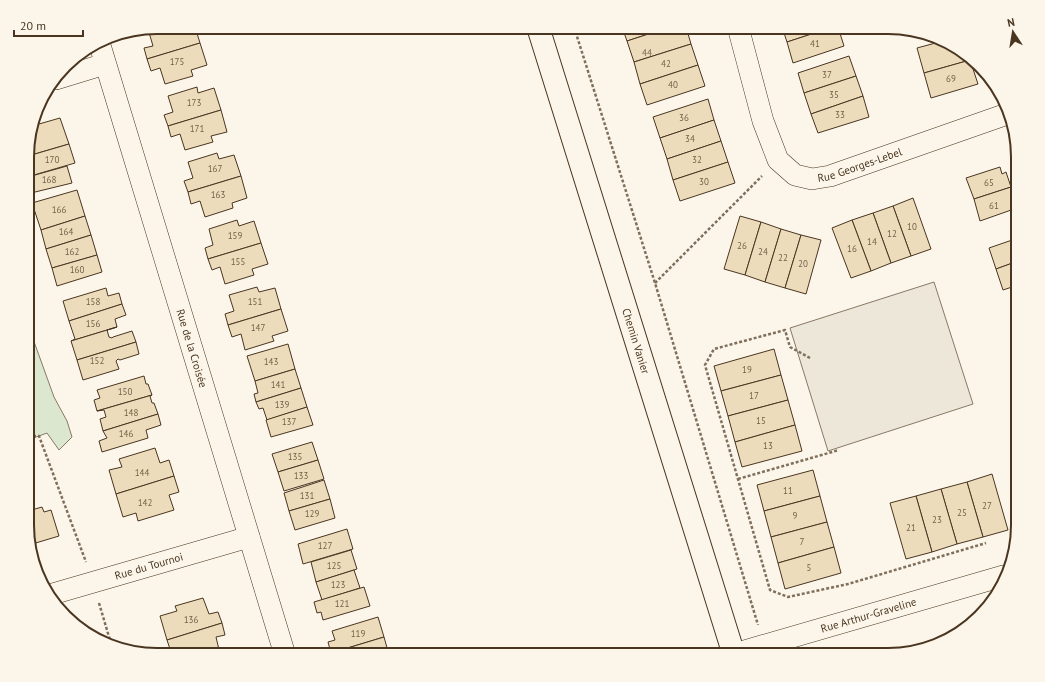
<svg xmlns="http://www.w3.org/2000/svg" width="1045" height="682" font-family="'PT Sans',sans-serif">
<rect width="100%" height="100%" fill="#fbf6e9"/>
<path fill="#dce7d0" stroke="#887966" d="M28,325L54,397L67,421L72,437L59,450L47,433L28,440Z"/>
<path fill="#ede7d9" stroke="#887966" d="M934,282L973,404L828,451L790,328Z"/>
<g fill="#ecdcbc" stroke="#4a3520">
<path d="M157,27H195L200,43L147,59L144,48L153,46L148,29Z"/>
<path d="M622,27H670L627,41Z"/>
<path d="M670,27H686L691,44L634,62L627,41Z"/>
<path d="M782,27H833L787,42Z"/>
<path d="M833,27H838L844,46L793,63L787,42Z"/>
<path d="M943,41L961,49L970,60L924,73L917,48Z"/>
<path d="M200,43L207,65L191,70L193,76L165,84L160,68L151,71L147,59Z"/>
<path d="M691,44L698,65L640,84L634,62Z"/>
<path d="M849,56L856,76L804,93L798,73Z"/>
<path d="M970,60L978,84L931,98L924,73Z"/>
<path d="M698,65L705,86L647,105L640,84Z"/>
<path d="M856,76L863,96L811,114L804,93Z"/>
<path d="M197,87L198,93L214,88L221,110L168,126L164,115L173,112L168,96Z"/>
<path d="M863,96L869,117L818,133L811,114Z"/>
<path d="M708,99L714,120L660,138L653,117Z"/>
<path d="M221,110L227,132L211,136L213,142L185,150L180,134L171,137L168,126Z"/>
<path d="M60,118L69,144L28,156V140L32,126Z"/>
<path d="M714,120L721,141L667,159L660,138Z"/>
<path d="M721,141L728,162L673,180L667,159Z"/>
<path d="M69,144L75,163L34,175L28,156Z"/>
<path d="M217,153L219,159L234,155L241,176L188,192L184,181L193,178L188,162Z"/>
<path d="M728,162L735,183L680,201L673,180Z"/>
<path d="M67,166L72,183L31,193L28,182V177Z"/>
<path d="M1000,167L1002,174L1006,172L1011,187L974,199L966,178Z"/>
<path d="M241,176L247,198L232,203L233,208L205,217L200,201L191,204L188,192Z"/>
<path d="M1011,187L1015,202L1011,203L1014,209L980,221L974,199Z"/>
<path d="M77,190L85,216L41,230L32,203Z"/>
<path d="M913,198L931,249L911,256L893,206Z"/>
<path d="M893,206L911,256L891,263L873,213Z"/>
<path d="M873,213L891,263L871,271L852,220Z"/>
<path d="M85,216L91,235L46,249L41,230Z"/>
<path d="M740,216L761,222L745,275L724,269Z"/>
<path d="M237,220L239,226L254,221L261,243L208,259L205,248L213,245L209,229Z"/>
<path d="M852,220L871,271L851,278L832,228Z"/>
<path d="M761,222L781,229L765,282L745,275Z"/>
<path d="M781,229L801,235L785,288L765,282Z"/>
<path d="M91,235L97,255L52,268L46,249Z"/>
<path d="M801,235L821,240L806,294L785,288Z"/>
<path d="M1018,238V261L996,269L989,248Z"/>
<path d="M261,243L268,264L252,269L254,275L225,284L220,267L212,270L208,259Z"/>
<path d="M97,255L102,272L57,286L52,268Z"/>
<path d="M1018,261V285L1003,290L996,269Z"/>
<path d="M257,287L259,292L275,288L281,309L228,325L225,314L234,311L229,295Z"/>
<path d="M106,288L108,296L119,293L122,304L69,321L63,301Z"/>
<path d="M122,304L126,315L115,319L117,327L71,341L75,339L69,321Z"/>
<path d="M281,309L288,331L272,336L274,341L245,350L241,334L232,337L228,325Z"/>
<path d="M1018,315V336L1012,317Z"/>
<path d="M117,327L107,330L109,337L112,338L113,337L132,331L136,342L77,360L71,341Z"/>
<path d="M136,342L139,354L120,360L118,359L116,361L119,369L83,380L77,360Z"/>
<path d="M288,344L295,369L255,381L247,356Z"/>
<path d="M774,349L781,375L721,391L714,366Z"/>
<path d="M295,369L301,388L256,402L254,394L258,393L255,381Z"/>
<path d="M781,375L788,400L728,416L721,391Z"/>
<path d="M144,376L146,384H148L152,395L97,411L94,400L100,398L97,390Z"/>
<path d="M301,388L307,407L267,420L263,408L259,409L256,402Z"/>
<path d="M152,395L150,396L152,403H154L158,414L103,431L100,419L106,417L104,410L97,411Z"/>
<path d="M788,400L795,425L735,442L728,416Z"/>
<path d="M307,407L313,425L271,437L266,420Z"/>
<path d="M158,414L161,425L146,430L148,438L102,452L99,441L107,438L103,431Z"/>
<path d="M795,425L802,451L742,467L735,442Z"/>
<path d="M312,442L318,460L278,472L272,454Z"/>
<path d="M155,448L160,463L169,460L174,476L116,494L109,470L122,467L119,459Z"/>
<path d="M318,460L324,479L284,491L278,472Z"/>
<path d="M813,470L820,496L764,511L757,485Z"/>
<path d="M992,474L1008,530L983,537L967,482Z"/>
<path d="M174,476L179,492L169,495L174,510L138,521L136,513L123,517L116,494Z"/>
<path d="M324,480L330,499L289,511L284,493Z"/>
<path d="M967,482L983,537L957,544L941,489Z"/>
<path d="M941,489L957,544L932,552L916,496Z"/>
<path d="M820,496L827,522L771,537L764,511Z"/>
<path d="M916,496L932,552L906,559L890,503Z"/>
<path d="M330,499L335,518L295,530L289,511Z"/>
<path d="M42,507L44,512L51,510L59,536L29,545L28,511Z"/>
<path d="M827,522L834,547L778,563L771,537Z"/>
<path d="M347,529L353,549L303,564L298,544Z"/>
<path d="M834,547L841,573L785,589L778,563Z"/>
<path d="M351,550L357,569L316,582L311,562Z"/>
<path d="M354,570L360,588L322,600L316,582Z"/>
<path d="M364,587L370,606L323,620L321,612L317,613L314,602Z"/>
<path d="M203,598L209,614L218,612L222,623L167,640L160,616L177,611L175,606Z"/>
<path d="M378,617L384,637L331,653L328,642L335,640L332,631Z"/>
<path d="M222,623L225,635L216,637L220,654L172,655L167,640Z"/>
<path d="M384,637L389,655H332L331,653Z"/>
</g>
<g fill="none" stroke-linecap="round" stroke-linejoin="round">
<defs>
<g id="minor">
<path id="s1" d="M738,27L763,121L778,160L795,175L812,179L830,176L1007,114"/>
<path id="s2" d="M99,42L285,655"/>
<path d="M56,79L105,64"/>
<path id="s3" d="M49,595L249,537"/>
<path id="s4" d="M734,654L1003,576"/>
</g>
<g id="secondary">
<path id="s5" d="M538,27L734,655"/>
</g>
</defs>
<use href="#minor" stroke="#4a3520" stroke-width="22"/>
<use href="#secondary" stroke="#4a3520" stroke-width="24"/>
<g stroke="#7f6f5c" stroke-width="2.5" stroke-dasharray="3 2" stroke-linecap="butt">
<path d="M574,27L655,283L758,625"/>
<path d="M655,283L762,176"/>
<path d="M810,358L790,347L785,330L714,349L705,365L770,590L788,597L848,584L986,543"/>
<path d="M28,436H39L86,562"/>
<path d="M738,479L839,450"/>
<path d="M99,603L112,647"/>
</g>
<use href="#minor" stroke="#fbf6e9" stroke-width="21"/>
<use href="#secondary" stroke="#fbf6e9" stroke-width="22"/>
</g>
<g text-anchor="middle" stroke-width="3" stroke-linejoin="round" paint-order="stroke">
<g font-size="9" fill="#725f47">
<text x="815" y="47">41</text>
<text x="647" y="56">44</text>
<text x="177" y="65">175</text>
<text x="666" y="67">42</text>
<text x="827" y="78">37</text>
<text x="951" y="82">69</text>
<text x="673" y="88">40</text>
<text x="834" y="98">35</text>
<text x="194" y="106">173</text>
<text x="840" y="118">33</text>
<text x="684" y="121">36</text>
<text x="197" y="132">171</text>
<text x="690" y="142">34</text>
<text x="52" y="163">170</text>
<text x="697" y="163">32</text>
<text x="215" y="172">167</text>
<text x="49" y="183">168</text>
<text x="704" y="185">30</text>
<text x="989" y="186">65</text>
<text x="218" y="198">163</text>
<text x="994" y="209">61</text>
<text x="59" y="213">166</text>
<text x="912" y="230">10</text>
<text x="66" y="235">164</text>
<text x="892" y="237">12</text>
<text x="235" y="239">159</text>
<text x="872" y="245">14</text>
<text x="742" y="249">26</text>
<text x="852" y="252">16</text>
<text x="72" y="255">162</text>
<text x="763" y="255">24</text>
<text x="783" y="261">22</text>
<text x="238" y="265">155</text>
<text x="803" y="267">20</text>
<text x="77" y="273">160</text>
<text x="93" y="305">158</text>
<text x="255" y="305">151</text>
<text x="93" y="327">156</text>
<text x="258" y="331">147</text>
<text x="97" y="364">152</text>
<text x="271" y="365">143</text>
<text x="747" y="373">19</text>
<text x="278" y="388">141</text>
<text x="125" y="395">150</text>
<text x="754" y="399">17</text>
<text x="282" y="408">139</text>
<text x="131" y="416">148</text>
<text x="761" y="424">15</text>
<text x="289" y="425">137</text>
<text x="126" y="437">146</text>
<text x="768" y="449">13</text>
<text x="295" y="460">135</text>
<text x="142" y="476">144</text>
<text x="301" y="479">133</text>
<text x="788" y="494">11</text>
<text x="307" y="499">131</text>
<text x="145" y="506">142</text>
<text x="987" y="509">27</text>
<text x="962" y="516">25</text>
<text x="312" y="517">129</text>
<text x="795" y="519">9</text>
<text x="937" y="523">23</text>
<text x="911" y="531">21</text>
<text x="802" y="545">7</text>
<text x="325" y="549">127</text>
<text x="334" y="569">125</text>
<text x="809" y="571">5</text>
<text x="338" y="588">123</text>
<text x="342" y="607">121</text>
<text x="191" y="623">136</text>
<text x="358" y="637">119</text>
</g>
<g font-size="11" fill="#4a3520" stroke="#fbf6e9">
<text dy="4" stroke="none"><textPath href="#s1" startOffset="229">Rue Georges-Lebel</textPath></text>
<text dy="4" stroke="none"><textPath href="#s5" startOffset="329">Chemin Vanier</textPath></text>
<text dy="4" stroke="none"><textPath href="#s2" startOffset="320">Rue de la Croisée</textPath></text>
<text dy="4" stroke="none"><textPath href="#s3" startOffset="104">Rue du Tournoi</textPath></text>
<text dy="4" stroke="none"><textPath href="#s4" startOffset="140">Rue Arthur-Graveline</textPath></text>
</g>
</g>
<path d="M0 0H1045V682H0ZM157 34H888A123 123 0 0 1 1011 157V525A123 123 0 0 1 888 648H157A123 123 0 0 1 34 525V157A123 123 0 0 1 157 34Z" fill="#fbf6e9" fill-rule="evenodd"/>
<path fill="none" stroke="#4a3520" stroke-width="2" d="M157 34H888A123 123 0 0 1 1011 157V525A123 123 0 0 1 888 648H157A123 123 0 0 1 34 525V157A123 123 0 0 1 157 34Z"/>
<g transform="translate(1013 32) rotate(348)" stroke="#fbf6e9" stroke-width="3" paint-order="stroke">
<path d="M0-3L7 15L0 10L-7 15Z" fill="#4a3520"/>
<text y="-6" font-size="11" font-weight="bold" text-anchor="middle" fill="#4a3520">N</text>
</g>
<path d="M14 30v6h69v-6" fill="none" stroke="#4a3520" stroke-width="2"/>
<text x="20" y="30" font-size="12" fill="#4a3520" stroke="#fbf6e9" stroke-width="3" paint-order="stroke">20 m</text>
</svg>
